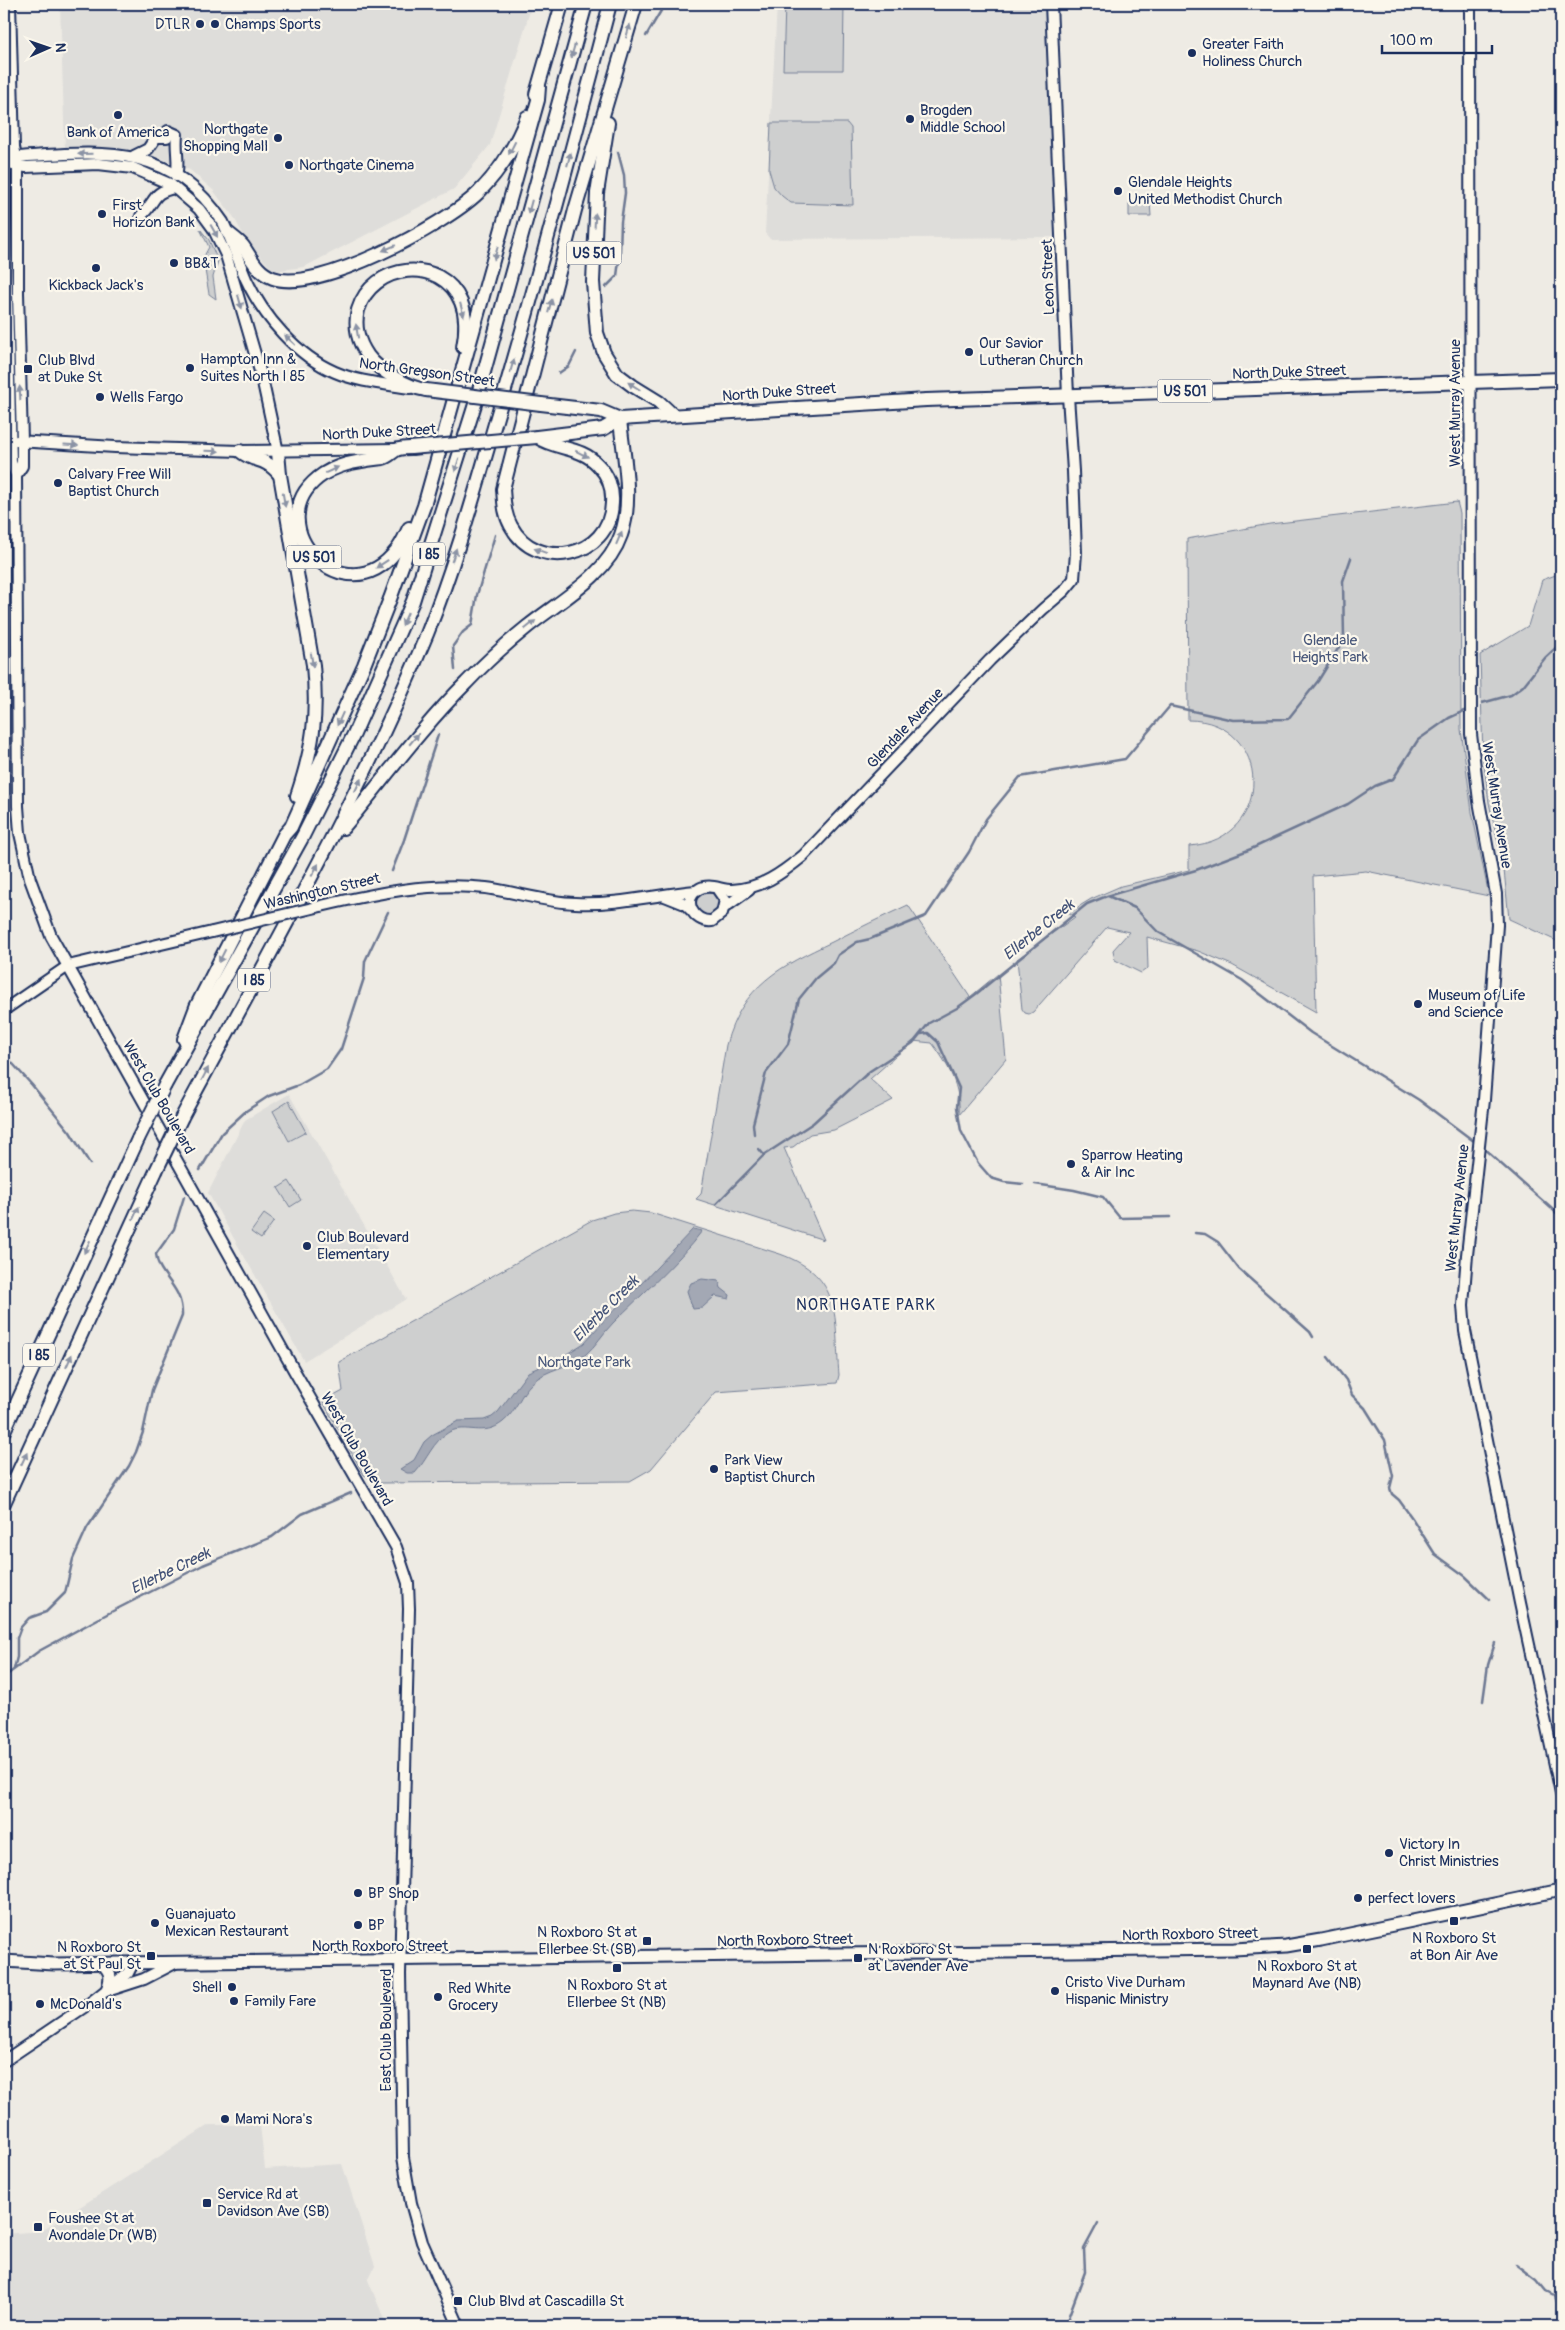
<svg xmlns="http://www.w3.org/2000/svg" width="1565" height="2330" font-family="Pangolin,sans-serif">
<rect width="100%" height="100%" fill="#eeebe4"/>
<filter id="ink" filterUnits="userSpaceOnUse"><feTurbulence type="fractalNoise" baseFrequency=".02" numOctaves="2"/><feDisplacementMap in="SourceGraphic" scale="10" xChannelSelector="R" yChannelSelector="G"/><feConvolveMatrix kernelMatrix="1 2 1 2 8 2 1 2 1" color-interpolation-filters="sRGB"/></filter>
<g filter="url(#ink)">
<g fill="#deddda">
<path d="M60,4H532L490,145L454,189L304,267L274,271L248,243L233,216L213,190L190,170L146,152L65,150Z"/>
<path d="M777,4H1045L1055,237L770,239L765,233Z"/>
<path d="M289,1094L406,1299L304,1361L208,1193L245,1120Z"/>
<path d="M209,2125H260L265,2169L342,2164L375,2266L368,2280L387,2326H4V2234L42,2231Z"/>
</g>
<g fill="#cecfcf" stroke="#747f96">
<path d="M785,4H844L843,70H783Z"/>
<path d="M771,123H847L851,128L853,205L791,203L782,196L774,187L769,170Z"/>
<path d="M1150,202L1151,216H1129V203Z"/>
<path d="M200,229L209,240L218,261L213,277L216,299L209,294L203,258L209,247Z"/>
<path d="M1457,502L1460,513L1461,729L1472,812L1489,896L1366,871L1313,876L1316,1012L1232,965L1198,951L1147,937L1148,968L1141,973L1115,960L1113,950L1129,932L1107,927L1033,1012L1029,1014L1025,1013L1022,1009L1017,959L1075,917L1068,913L1091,899L1121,886L1189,870V846C1276,840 1273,720 1188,720L1187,539L1270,524Z"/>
<path d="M1561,573V943L1509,919L1504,870L1489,803L1483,759L1480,655L1528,626L1542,580Z"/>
<path d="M710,889L719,894L722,908L711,918L695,911C694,896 696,894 710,889Z"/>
<path d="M908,905L970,997L998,974L1006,1059L959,1115C961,1087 948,1064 932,1043L913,1041L870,1079L893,1100L834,1130L810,1134L793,1147L784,1148L824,1240L696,1199L701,1194L726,1045C742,985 781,966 832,942C857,929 882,917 908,905Z"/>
<path d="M289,1101L306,1132L289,1141L273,1111Z"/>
<path d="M289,1181L301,1200L290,1207L278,1188Z"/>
<path d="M632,1211L651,1213L780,1254C844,1277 834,1318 839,1375L837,1383L716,1392L651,1469L630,1481L381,1483L364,1475L323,1402L343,1391L339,1362L592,1220L614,1213Z"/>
<path d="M264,1214L274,1221L261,1239L251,1232Z"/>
</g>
<g fill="#a3a8b4" stroke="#6d7892">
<path d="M693,1229L702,1231C676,1265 643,1293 613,1323C603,1333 596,1346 585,1355C570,1368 547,1368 532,1383C520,1394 516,1412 503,1422C483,1438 467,1423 449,1432C433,1441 427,1460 415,1473H407L400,1469L414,1460L424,1442L432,1435L458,1421L484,1420L492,1417L498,1412L528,1372L562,1357L584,1343L609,1315L640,1285Z"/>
<path d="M702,1279L719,1281L721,1288L730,1295L729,1299L715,1296L702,1308L693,1309L687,1291L691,1283Z"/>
</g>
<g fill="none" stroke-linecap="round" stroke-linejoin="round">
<g stroke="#6d7892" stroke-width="2.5">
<path d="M646,36L665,4"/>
<path d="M606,287L617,276L620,253L621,222L625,193L624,175L618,152"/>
<path d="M559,373L569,366L576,352"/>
<path d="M455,670L453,646L463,632L472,625L477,595L495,535"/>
<path d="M1482,703L1511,695L1523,686L1545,658L1561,643"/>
<path d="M392,871L404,840L438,735"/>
<path d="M1108,896L1135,908L1158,932L1242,980L1311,1033L1419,1100L1475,1142"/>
<path d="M921,1034L928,1033L938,1042L959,1088L957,1107L961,1131L978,1163L991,1178L1004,1182L1023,1184"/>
<path d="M4,1054L32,1085L70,1132L90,1164"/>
<path d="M754,1134L753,1124L766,1073L788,1044L799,999L816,978L834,963L838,955L857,942L870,939L926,916L969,852L986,819L1020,777L1125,759L1170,706L1233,720L1288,719L1318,681L1344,639L1343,581L1351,558"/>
<path d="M1482,1147L1561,1217"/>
<path d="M759,1149L764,1155"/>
<path d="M200,1170L222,1133L246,1111L269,1096L299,1085L327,1069L341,1049L364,978L365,961L388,912"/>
<path d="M1035,1184L1074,1190L1103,1197L1120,1218L1170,1217"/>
<path d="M716,1204L764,1155L813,1123L870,1071L913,1043L929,1023L957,1008L976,994L1087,904L1107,896L1196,870L1251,849L1348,804L1375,786L1393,779L1418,740L1449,718L1464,711"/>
<path d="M1195,1233L1205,1234L1218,1242L1239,1269L1310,1332L1313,1337"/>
<path d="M1328,1357L1346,1380L1352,1395L1365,1408L1385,1440L1393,1476L1390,1488L1392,1494L1399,1500L1412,1518L1435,1554L1465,1576L1489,1599"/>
<path d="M14,1669L17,1657V1638L21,1627L29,1618L46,1612L65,1593L73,1559L87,1528L129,1466L136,1452L143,1432L152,1390L182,1316C183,1285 158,1277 156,1254L174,1229L184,1197"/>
<path d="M4,1677L39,1651L107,1614L203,1565L272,1537L302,1514L351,1493"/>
<path d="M1483,1701L1488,1665L1495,1643"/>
<path d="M1516,2264L1537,2280L1546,2291L1554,2295L1561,2316"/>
<path d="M1065,2326L1085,2272L1084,2249L1098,2223"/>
</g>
<defs>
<g id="secondary">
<path d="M10,4L14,147L18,167V293L22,441V466L16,475"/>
<path d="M1470,4L1471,734L1479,801L1496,894L1497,925L1484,1100L1467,1255L1463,1305L1465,1331L1520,1603L1561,1793"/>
<path d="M168,131L177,135C175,150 180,164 176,176"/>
<path d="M134,156L148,149L156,137H167"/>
<path d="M4,160L15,157C100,152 169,141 223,222C232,241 238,260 246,279C263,316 297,356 335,372C358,382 386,384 410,388"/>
<path d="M13,165L26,167L98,164L133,168L170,184L199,209L213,228L226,255L262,378L278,452"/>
<path d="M4,174L11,462L16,475L18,806L20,833L30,879L51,936L295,1372L396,1547L408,1583L409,1609L400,1974L403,2157L411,2203L422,2242L459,2326"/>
<path d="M141,216C157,201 151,192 175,188"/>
<path d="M17,441L115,447L240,451L398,449"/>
<path d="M718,890L725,900L722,913L712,921C693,923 681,899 699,889C709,883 721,890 732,890C761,889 782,873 803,856L990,660L1043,609L1064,591L1074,579L1076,553L1073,471L1068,396L1051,4"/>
<path d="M665,896L685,904L691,910"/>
<path d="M321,906C376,893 429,882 486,888C516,892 545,902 575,903C616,905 655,895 696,891"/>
<path d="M725,907L749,890"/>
<path d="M4,1010L68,966L212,932"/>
<path d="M113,1989L144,1979L175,1963"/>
<path d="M4,2061L90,2003L128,1973L133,1963"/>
</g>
<g id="primary">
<path d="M4,1961L54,1964L121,1963L1234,1949L1286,1946L1321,1940L1561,1890"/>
<path d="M102,1964C112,1972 111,1979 107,1990"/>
</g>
<g id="highway">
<path d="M536,94L562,4"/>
<path d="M608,123L597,193L593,282L597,333L604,353L617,374L633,386L659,402L673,415"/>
<path d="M228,233C233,237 239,241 243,246C252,259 257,272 273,278C317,294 445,225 478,193C499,172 516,145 527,117"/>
<path d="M426,390C409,388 379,371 368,356C358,342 354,327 358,310C372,263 441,255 461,302C467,317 466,332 463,347"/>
<path d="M541,404L601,411L620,419"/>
<path d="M537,437L603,429L620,419L926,400L1561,379"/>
<path d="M537,437C556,450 581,446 598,465C608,475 613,489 612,503C610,558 536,573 511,526C504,514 504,501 503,489L575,210L636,4"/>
<path d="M240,451C256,464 263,455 280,475"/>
<path d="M278,452L280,475L313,665C318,716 313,748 297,796"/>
<path d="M409,528C405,536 402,544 396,551C345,617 258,526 318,478C337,463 360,461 383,458C388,457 391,453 396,450C400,448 406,448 411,448"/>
<path d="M343,828C384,779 421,728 466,683C485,663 506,644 527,627C559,601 607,576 621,535C634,499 623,456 620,419"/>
<path d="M184,1039L196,1007L284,835L291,827L364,665L390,599L424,506L538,100L539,87"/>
<path d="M165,1085L303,836L354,734L413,601L476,401L586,4"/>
<path d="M182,1117C267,958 358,801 427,634C456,562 477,485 499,410C539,276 574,140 610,4"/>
<path d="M4,1431L138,1139"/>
<path d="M4,1503L156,1171"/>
</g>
</defs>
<use href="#secondary" stroke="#1b2f5e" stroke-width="14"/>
<use href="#primary" stroke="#1b2f5e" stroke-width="15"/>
<use href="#highway" stroke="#1b2f5e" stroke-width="16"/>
<use href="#secondary" stroke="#fbf7ec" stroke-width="10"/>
<use href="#primary" stroke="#fbf7ec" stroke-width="11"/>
<use href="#highway" stroke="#fbf7ec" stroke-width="12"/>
<defs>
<path id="secondary-bridge" d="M212,932L321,906"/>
<g id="highway-bridge">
<path d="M426,390L541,404"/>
<path d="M411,448L537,437"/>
<path d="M138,1139L165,1085"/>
<path d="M156,1171L182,1117"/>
</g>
</defs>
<use href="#secondary-bridge" stroke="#1b2f5e" stroke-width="14" stroke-linecap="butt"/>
<use href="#highway-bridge" stroke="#1b2f5e" stroke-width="16" stroke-linecap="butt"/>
<use href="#secondary-bridge" stroke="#fbf7ec" stroke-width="10"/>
<use href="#highway-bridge" stroke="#fbf7ec" stroke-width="12"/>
</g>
<defs><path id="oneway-solid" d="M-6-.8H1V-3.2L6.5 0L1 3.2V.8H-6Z" transform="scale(1.25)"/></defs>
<g fill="#8b93a5">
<use href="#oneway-solid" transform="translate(628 31) rotate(-74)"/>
<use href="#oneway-solid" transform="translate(573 51) rotate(106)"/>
<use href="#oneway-solid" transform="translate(512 148) rotate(117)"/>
<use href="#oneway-solid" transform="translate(85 154) rotate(178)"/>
<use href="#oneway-solid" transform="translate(569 159) rotate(-75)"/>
<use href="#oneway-solid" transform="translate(530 207) rotate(105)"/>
<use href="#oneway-solid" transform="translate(595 220) rotate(-87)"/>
<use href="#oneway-solid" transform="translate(214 231) rotate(61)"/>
<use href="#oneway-solid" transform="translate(389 248) rotate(157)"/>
<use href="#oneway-solid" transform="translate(496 253) rotate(105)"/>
<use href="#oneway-solid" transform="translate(240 302) rotate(74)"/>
<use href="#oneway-solid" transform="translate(550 306) rotate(-75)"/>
<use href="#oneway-solid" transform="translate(462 310) rotate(75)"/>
<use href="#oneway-solid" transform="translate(357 331) rotate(-99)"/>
<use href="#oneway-solid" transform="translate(290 340) rotate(-137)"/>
<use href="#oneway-solid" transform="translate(512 366) rotate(-74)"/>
<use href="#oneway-solid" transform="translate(634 386) rotate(-148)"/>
<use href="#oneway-solid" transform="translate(20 393) rotate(-93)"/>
<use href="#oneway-solid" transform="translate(71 445) rotate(3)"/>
<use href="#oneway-solid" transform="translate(212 451) rotate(1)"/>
<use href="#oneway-solid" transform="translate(582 454) rotate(26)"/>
<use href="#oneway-solid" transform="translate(457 465) rotate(107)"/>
<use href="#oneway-solid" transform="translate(332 470) rotate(-25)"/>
<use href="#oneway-solid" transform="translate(284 500) rotate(80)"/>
<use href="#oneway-solid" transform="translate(619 538) rotate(-67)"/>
<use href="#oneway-solid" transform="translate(541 551) rotate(-160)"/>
<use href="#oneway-solid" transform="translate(454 555) rotate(-71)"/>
<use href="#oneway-solid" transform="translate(382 564) rotate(146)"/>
<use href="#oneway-solid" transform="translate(405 619) rotate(114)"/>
<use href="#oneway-solid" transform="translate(530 625) rotate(-39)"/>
<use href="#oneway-solid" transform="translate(312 660) rotate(81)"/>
<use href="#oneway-solid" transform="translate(340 719) rotate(114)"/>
<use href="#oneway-solid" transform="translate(414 739) rotate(-50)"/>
<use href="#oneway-solid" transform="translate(358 785) rotate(-65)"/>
<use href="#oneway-solid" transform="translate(315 870) rotate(-61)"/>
<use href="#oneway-solid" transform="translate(222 956) rotate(117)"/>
<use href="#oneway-solid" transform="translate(205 1074) rotate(-62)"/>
<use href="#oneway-solid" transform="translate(136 1213) rotate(-65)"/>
<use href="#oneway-solid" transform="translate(87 1247) rotate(115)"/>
<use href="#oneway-solid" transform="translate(69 1361) rotate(-66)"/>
<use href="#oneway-solid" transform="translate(24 1459) rotate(-65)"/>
</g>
</g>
<g fill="#1b2f5e" stroke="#fbf7ec" stroke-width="2">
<circle cx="200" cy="24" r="5"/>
<circle cx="215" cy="24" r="5"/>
<circle cx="1192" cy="53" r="5"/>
<circle cx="118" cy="115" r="5"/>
<circle cx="910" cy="119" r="5"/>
<circle cx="278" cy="138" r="5"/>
<circle cx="289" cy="165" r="5"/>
<circle cx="1118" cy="191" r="5"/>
<circle cx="102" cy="214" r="5"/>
<circle cx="174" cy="263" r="5"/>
<circle cx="96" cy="268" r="5"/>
<circle cx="969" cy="352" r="5"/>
<circle cx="190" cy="368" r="5"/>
<rect x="23" y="364" width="10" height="10" rx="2.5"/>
<circle cx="100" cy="397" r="5"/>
<circle cx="58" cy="483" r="5"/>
<circle cx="1418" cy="1004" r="5"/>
<circle cx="1071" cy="1164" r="5"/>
<circle cx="307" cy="1246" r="5"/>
<circle cx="714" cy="1469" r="5"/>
<circle cx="1389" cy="1853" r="5"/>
<circle cx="358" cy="1893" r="5"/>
<circle cx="1358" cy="1898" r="5"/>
<rect x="1449" y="1916" width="10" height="10" rx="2.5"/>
<circle cx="155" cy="1923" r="5"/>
<circle cx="358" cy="1925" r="5"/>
<rect x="642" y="1936" width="10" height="10" rx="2.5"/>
<rect x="1302" y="1944" width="10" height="10" rx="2.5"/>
<rect x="146" y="1951" width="10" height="10" rx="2.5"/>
<rect x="853" y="1953" width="10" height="10" rx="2.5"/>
<rect x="612" y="1963" width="10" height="10" rx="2.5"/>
<circle cx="232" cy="1987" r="5"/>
<circle cx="1055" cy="1991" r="5"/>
<circle cx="438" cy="1997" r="5"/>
<circle cx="234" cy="2001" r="5"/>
<circle cx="40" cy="2004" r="5"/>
<circle cx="225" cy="2119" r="5"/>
<rect x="202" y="2198" width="10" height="10" rx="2.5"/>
<rect x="33" y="2222" width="10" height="10" rx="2.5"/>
<rect x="453" y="2296" width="10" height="10" rx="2.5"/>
</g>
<g text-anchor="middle" stroke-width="4.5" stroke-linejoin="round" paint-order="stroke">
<g fill="#fbf7ec" stroke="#5e6b89" stroke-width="1">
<rect x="566.5" y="241.5" width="55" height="23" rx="4"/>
<rect x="1157.5" y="379.5" width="55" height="23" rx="4"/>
<rect x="413" y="542.5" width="32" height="23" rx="4"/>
<rect x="286.5" y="545.5" width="55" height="23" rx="4"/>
<rect x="238" y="968.5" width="32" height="23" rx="4"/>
<rect x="23" y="1343.5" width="32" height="23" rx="4"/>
</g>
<g font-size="14" font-weight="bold" fill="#1b2f5e">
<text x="594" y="258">US 501</text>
<text x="1185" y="396">US 501</text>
<text x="429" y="559">I 85</text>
<text x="314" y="562">US 501</text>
<text x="254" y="985">I 85</text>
<text x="39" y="1360">I 85</text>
</g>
<g font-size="15" fill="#1b2f5e" stroke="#fbf7ec" text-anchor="start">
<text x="190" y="29" text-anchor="end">DTLR</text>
<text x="225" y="29">Champs Sports</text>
<text x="1202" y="49">Greater Faith<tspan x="1202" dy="17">Holiness Church</tspan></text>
<text x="920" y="115">Brogden<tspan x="920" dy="17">Middle School</tspan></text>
<text x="268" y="134" text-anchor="end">Northgate<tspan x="268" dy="17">Shopping Mall</tspan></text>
<text x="118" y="137" text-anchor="middle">Bank of America</text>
<text x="299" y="170">Northgate Cinema</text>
<text x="1128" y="187">Glendale Heights<tspan x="1128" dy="17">United Methodist Church</tspan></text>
<text x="112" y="210">First<tspan x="112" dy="17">Horizon Bank</tspan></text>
<text x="184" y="268">BB&amp;T</text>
<text x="96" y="290" text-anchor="middle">Kickback Jack's</text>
<text x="979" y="348">Our Savior<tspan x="979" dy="17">Lutheran Church</tspan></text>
<text x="200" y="364">Hampton Inn &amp;<tspan x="200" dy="17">Suites North I 85</tspan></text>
<text x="38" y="365">Club Blvd<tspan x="38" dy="17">at Duke St</tspan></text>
<text x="110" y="402">Wells Fargo</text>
<text x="68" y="479">Calvary Free Will<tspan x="68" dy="17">Baptist Church</tspan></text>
<text x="1428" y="1000">Museum of Life<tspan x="1428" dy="17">and Science</tspan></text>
<text x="1081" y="1160">Sparrow Heating<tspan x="1081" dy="17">&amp; Air Inc</tspan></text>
<text x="317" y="1242">Club Boulevard<tspan x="317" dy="17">Elementary</tspan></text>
<text x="724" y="1465">Park View<tspan x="724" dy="17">Baptist Church</tspan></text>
<text x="1399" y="1849">Victory In<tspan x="1399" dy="17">Christ Ministries</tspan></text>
<text x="368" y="1898">BP Shop</text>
<text x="1368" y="1903">perfect lovers</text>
<text x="165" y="1919">Guanajuato<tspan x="165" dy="17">Mexican Restaurant</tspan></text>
<text x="368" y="1930">BP</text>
<text x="637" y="1937" text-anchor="end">N Roxboro St at<tspan x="637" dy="17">Ellerbee St (SB)</tspan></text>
<text x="1454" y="1943" text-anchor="middle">N Roxboro St<tspan x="1454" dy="17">at Bon Air Ave</tspan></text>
<text x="141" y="1952" text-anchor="end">N Roxboro St<tspan x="141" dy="17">at St Paul St</tspan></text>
<text x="868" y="1954">N Roxboro St<tspan x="868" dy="17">at Lavender Ave</tspan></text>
<text x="1307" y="1971" text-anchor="middle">N Roxboro St at<tspan x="1307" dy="17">Maynard Ave (NB)</tspan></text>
<text x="1065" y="1987">Cristo Vive Durham<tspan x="1065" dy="17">Hispanic Ministry</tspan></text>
<text x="617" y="1990" text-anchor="middle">N Roxboro St at<tspan x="617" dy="17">Ellerbee St (NB)</tspan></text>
<text x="222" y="1992" text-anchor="end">Shell</text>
<text x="448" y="1993">Red White<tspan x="448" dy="17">Grocery</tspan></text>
<text x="244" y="2006">Family Fare</text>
<text x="50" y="2009">McDonald's</text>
<text x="235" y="2124">Mami Nora's</text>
<text x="217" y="2199">Service Rd at<tspan x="217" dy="17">Davidson Ave (SB)</tspan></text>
<text x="48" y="2223">Foushee St at<tspan x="48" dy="17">Avondale Dr (WB)</tspan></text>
<text x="468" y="2306">Club Blvd at Cascadilla St</text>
</g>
<g font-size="15" fill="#1b2f5e" stroke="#fbf7ec">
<text transform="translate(1048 277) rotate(-92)" y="5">Leon Street</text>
<text transform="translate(427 372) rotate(8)" y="5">North Gregson Street</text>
<text transform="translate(1289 372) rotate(-2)" y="5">North Duke Street</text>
<text transform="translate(779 392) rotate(-4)" y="5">North Duke Street</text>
<text transform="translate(1455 403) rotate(-90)" y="5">West Murray Avenue</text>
<text transform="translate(379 432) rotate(-3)" y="5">North Duke Street</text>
<text transform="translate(905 728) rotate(-47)" y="5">Glendale Avenue</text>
<text transform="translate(1497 805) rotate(81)" y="5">West Murray Avenue</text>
<text transform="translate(322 891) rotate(-13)" y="5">Washington Street</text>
<text transform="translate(159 1097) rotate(60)" y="5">West Club Boulevard</text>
<text transform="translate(1457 1208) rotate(-84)" y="5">West Murray Avenue</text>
<text transform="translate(357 1449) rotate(60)" y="5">West Club Boulevard</text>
<text transform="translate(1190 1934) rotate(-1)" y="5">North Roxboro Street</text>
<text transform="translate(785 1940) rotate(-1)" y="5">North Roxboro Street</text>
<text x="380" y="1951">North Roxboro Street</text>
<text transform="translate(386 2030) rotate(-90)" y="5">East Club Boulevard</text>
</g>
<g font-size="15" fill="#48577a" stroke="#fbf7ec">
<text x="1330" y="645">Glendale<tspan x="1330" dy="17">Heights Park</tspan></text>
<text x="584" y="1367">Northgate Park</text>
</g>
<g font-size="16" font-style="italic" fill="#445378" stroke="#fbf7ec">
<text transform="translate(1038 929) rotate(-39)" y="6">Ellerbe Creek</text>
<text transform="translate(605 1308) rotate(-45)" y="6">Ellerbe Creek</text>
<text transform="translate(170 1570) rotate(-26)" y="6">Ellerbe Creek</text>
</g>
<g font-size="16" letter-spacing="1" fill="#1b2f5e" stroke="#fbf7ec">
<text x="866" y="1310">NORTHGATE PARK</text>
</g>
</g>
<rect width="1565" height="2330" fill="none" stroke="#fbf7ec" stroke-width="20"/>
<rect x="10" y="10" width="1545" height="2310" fill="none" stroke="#1b2f5e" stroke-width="2" filter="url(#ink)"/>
<g transform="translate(48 48) rotate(88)" stroke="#fbf7ec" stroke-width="4" paint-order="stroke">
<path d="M0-4L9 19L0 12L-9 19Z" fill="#1b2f5e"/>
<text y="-8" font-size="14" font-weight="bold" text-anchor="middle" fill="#1b2f5e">N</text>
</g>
<path d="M1382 45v8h110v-8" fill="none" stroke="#1b2f5e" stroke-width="2.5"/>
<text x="1390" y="45" font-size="15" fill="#1b2f5e" stroke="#fbf7ec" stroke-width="4" paint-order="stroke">100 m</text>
</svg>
